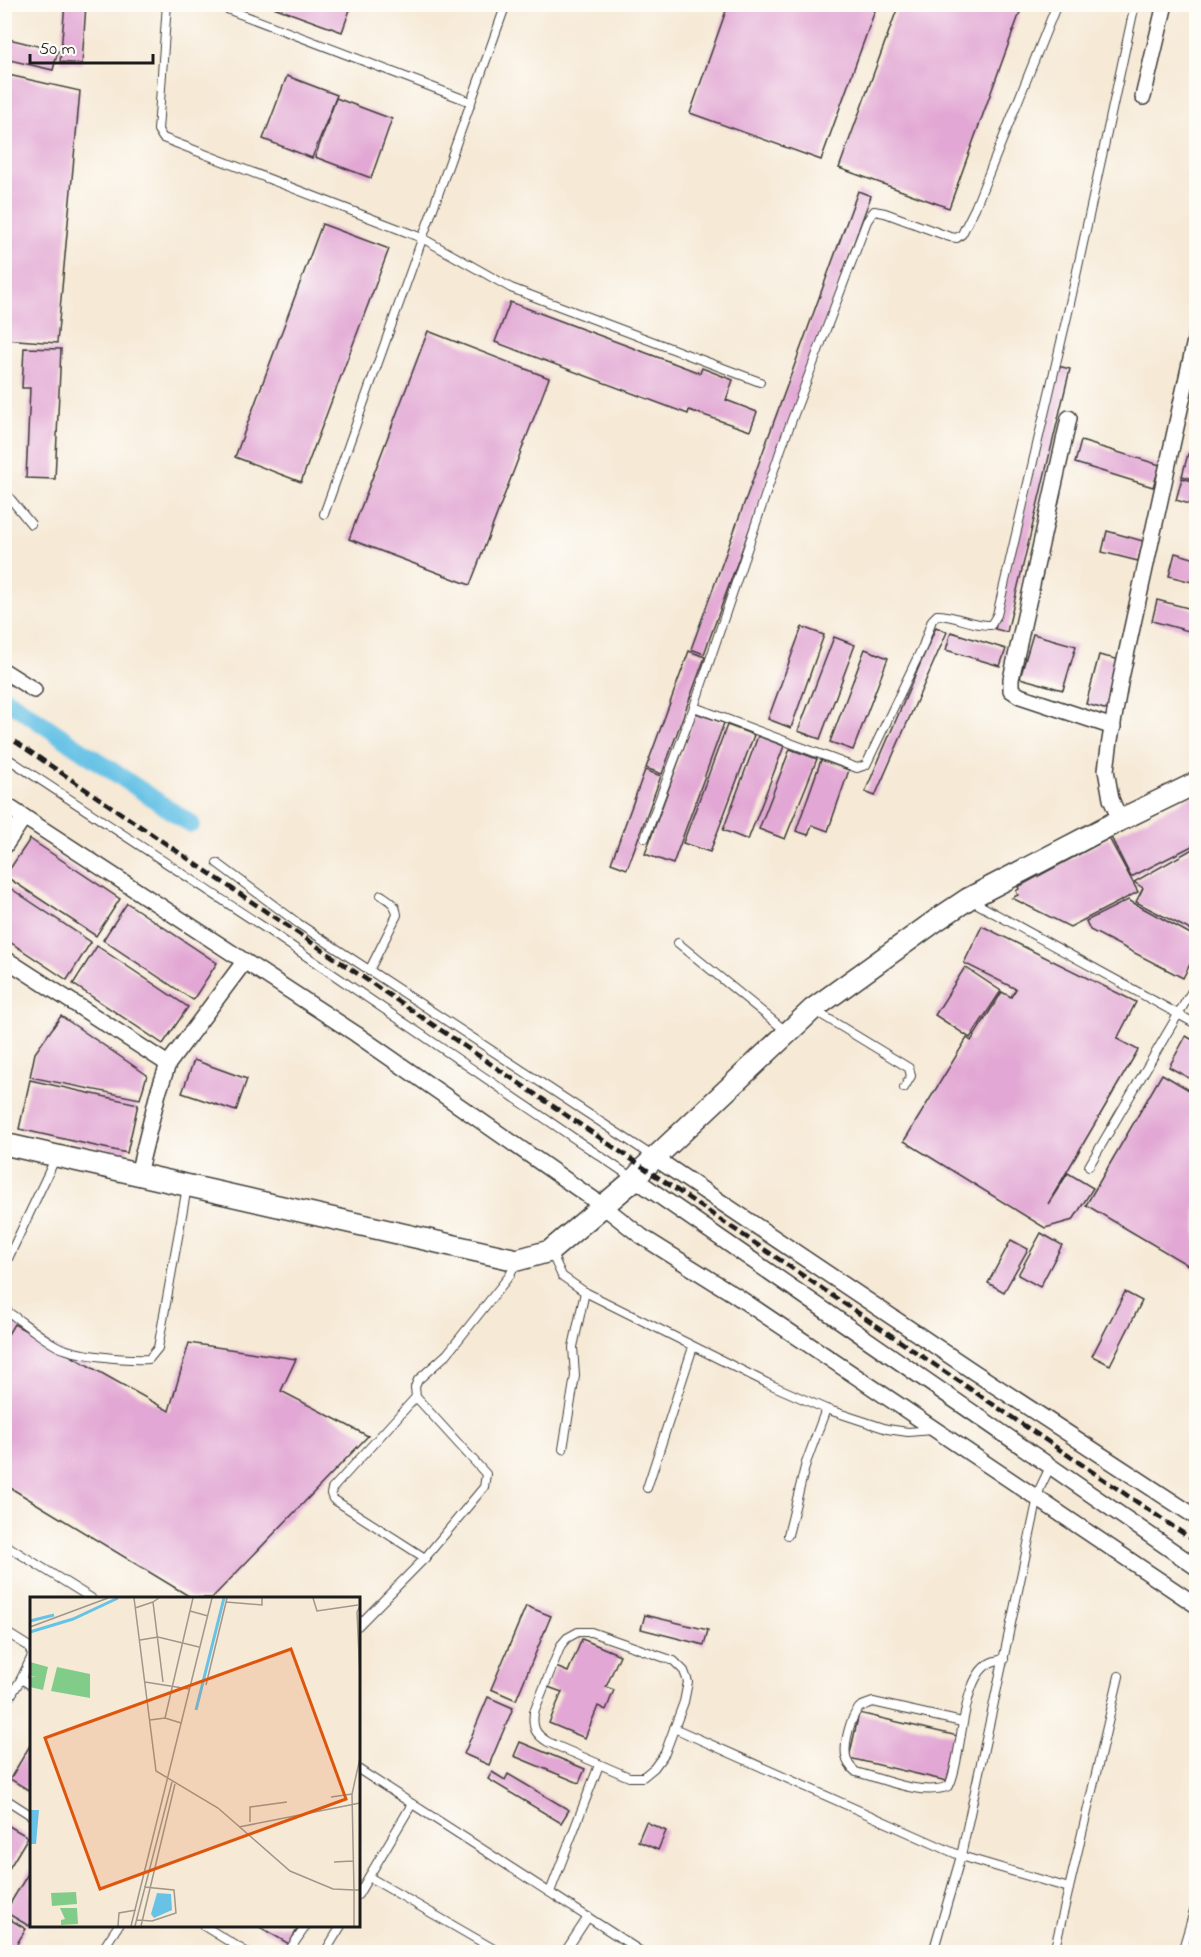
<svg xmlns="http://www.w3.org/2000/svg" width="1201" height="1957" font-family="'Indie Flower',sans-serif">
<rect width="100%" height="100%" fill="#fdfcf7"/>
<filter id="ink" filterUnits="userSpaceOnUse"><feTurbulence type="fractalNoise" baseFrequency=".0167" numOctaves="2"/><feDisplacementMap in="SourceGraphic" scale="12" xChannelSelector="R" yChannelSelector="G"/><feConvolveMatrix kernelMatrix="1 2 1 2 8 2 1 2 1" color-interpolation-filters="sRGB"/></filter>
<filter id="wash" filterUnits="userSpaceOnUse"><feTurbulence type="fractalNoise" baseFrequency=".008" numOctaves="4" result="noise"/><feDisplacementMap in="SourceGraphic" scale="24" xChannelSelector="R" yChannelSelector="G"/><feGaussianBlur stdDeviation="1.35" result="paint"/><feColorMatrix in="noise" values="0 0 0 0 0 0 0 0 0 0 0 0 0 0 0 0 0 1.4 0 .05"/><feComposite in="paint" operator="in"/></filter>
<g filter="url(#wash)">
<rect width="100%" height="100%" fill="#f6e9d6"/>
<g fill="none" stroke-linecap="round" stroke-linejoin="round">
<path stroke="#68c2e6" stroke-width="18" d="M4,698L191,824"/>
</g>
<g id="blocks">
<g fill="#e2a7d4">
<path d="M65,4H86L82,64L60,62Z"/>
<path d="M265,4H352L342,32Z"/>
<path d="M899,4H1023L949,208L839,168Z"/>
<path d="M728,5H877L821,160L690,113Z"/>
<path d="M5,38L58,51L53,70L5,59Z"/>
<path d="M4,74L80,91L57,343L4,339Z"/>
<path d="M287,76L337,95L312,158L263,139Z"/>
<path d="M336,98L392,119L371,178L315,157Z"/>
<path d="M858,191L871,196L704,654L691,649Z"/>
<path d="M322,224L389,249L301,482L235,457Z"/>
<path d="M510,302L700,373L702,368L733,380L726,400L757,412L750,431L689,410L688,414L495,342Z"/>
<path d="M428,331L549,378L470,585L349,539Z"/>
<path d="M24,348L61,349L55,479L26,478L30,388H22Z"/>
<path d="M1058,366L1070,369L1007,632L995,629Z"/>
<path d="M1081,441L1160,465L1153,487L1075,463Z"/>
<path d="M1188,454L1196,456V480L1182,476Z"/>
<path d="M1182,478L1196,482V506L1176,500Z"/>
<path d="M1107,531L1143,541L1138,561L1102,552Z"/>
<path d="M1175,553L1196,559V583L1169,576Z"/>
<path d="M1157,600L1196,610V633L1152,621Z"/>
<path d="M802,627L824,635L791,728L768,719Z"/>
<path d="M936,627L947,632L875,796L865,792Z"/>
<path d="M951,632L1006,649L1000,666L946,650Z"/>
<path d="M1033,634L1076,646L1063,690L1020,678Z"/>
<path d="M834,637L855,645L820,739L798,731Z"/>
<path d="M865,649L888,658L853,750L830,742Z"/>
<path d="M689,651L705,657L662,774L646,768Z"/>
<path d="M1099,655L1120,660L1108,710L1086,704Z"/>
<path d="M696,713L724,723L673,864L645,854Z"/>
<path d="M727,725L754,735L710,852L683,843Z"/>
<path d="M758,736L784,746L748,840L723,830Z"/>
<path d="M790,749L817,759L785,839L759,829Z"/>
<path d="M821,760L849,770L828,831L812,825L808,835L796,831Z"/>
<path d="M645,770L661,776L627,869L611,863Z"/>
<path d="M1196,794V844L1131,877L1111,837Z"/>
<path d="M1109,838L1138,892L1070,927L1012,898L1018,895L1016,891L1019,889L1018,887Z"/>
<path d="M30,839L120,899L96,936L5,876Z"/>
<path d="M1196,847V933L1136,902L1143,888L1134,882Z"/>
<path d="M4,884L91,942L67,980L4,938Z"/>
<path d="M1128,900L1196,937V952L1183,978L1090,930L1086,921Z"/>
<path d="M127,903L217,963L193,1000L103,940Z"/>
<path d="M982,926L1136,1002L1117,1039L1138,1050L1048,1204L1068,1173L1093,1188L1073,1220L1045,1228L904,1141L967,1038L971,1041L1002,992L1011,997L1016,989L964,963Z"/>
<path d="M97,946L188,1007L163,1044L73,984Z"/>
<path d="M965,967L1001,991L970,1038L935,1015Z"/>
<path d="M61,1016L147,1075L140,1099L30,1077L35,1053Z"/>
<path d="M1186,1036L1196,1042V1082L1169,1067Z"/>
<path d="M194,1060L247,1079L236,1111L182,1093Z"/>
<path d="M1162,1074L1196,1094V1270L1086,1205Z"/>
<path d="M30,1080L138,1104L127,1153L19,1129Z"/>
<path d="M1041,1233L1062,1245L1040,1287L1018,1275Z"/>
<path d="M1011,1240L1028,1249L1004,1292L988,1283Z"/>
<path d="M1125,1292L1142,1301L1110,1365L1092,1356Z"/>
<path d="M14,1324L169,1411L189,1343L296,1359L281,1391L368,1436L212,1598H192L4,1484V1341Z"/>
<path d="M526,1606L551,1616L516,1700L491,1689Z"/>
<path d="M645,1615L708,1630L704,1645L641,1629Z"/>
<path d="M582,1639L620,1655L606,1687L614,1690L606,1710L598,1706L585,1738L549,1723L562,1692L548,1687L556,1667L568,1672Z"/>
<path d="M488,1697L513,1708L489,1765L464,1754Z"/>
<path d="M859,1713L958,1736L947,1781L849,1758Z"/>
<path d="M32,1742V1792L10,1779Z"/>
<path d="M520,1742L585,1769L579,1783L514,1756Z"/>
<path d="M492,1772L505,1780L508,1774L569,1810L561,1823L488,1779Z"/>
<path d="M646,1822L666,1831L658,1850L638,1841Z"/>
<path d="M4,1823L28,1837L4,1877Z"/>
<path d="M32,1867V1922L29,1926L5,1912Z"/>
<path d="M6,1917L26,1929L12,1952H4Z"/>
<path d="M258,1926H299L289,1944Z"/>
</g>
</g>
</g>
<g filter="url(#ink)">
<use href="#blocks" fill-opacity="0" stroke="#3d3b38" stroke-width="1.5"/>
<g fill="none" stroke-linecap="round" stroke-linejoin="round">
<defs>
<g id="lane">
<path d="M167,4L158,130L163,138L422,238L511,288L760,382"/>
<path d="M214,4L471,102"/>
<path d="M4,491L31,524"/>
<path d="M324,514L506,4"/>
<path d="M694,707L782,446L867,221L874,211L885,213L950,237L957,238L962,234L975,208L1057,4"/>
<path d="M4,756L262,926L634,1179"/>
<path d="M645,838L694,707L857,768L866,765L923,646L932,620L937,615C956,615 972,626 991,625L997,615L1002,594L1069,308L1135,4"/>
<path d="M217,863L299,924L654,1157"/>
<path d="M972,901L1196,1024"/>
<path d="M678,943L787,1032"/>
<path d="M369,971L397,915C396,904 390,901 381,895"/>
<path d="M814,1010L909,1068L911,1076L904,1088"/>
<path d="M1089,1166L1196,984"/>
<path d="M551,1252L562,1276L585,1292L767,1383L826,1409L887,1429L908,1432L932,1430"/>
<path d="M4,1267L56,1157"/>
<path d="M4,1303L8,1312C24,1323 39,1336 55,1345C74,1356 126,1360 149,1359L158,1348L187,1187"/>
<path d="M416,1397L332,1489L331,1494L333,1499L425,1558"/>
<path d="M563,1449L575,1376L573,1347L585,1292"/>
<path d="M647,1488L693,1347"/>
<path d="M788,1535L806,1463L826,1409"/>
<path d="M4,1544L91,1598"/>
<path d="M358,1626L425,1558L484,1487L486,1474L416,1397L415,1387L418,1380L447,1354L510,1275L516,1261"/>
<path d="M4,1631L28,1646L32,1655"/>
<path d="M578,1632H591L674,1661L684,1671L688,1682L684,1702L665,1753L654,1768L643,1777H629L548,1742C535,1734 532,1728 534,1712L561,1645L567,1638Z"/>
<path d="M21,1679L32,1686"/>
<path d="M4,1707L21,1679L32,1656"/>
<path d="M962,1722L873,1702C868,1704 863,1705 859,1708C850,1718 844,1743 846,1756C847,1763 851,1768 856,1772C883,1779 923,1797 949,1786C963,1758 960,1678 990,1663C994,1661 1000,1660 1004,1659"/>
<path d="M674,1728L961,1856L1069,1888"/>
<path d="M358,1769L642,1952"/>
<path d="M4,1798L32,1816"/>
<path d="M369,1877L499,1952"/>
<path d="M550,1892L599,1765"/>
<path d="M358,1895L412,1804"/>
<path d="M204,1926L246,1952"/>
<path d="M101,1952L118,1926"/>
<path d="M288,1952L306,1926"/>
<path d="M325,1952L341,1926"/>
<path d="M565,1952L588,1917"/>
<path d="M933,1952L961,1856L1040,1488L1051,1465"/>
<path d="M1054,1952L1119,1676"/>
<path d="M1182,1952L1196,1905"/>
</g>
<g id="street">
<path d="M1143,97L1165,4"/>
<path d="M1069,418L1011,679V690L1020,696L1113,727"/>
<path d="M4,671L34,690"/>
<path d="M4,804L356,1034L603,1206L641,1236L735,1295L1196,1605"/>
<path d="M1120,820L1111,799L1106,770L1110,740L1121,678L1196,336"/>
<path d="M4,847L24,817"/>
<path d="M4,958L168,1064"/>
<path d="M655,1158L974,1372L1196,1517"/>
<path d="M138,1174L158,1093L168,1064L244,962"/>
<path d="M635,1179L1196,1567"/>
</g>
<path id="secondary" d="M4,1144L517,1260L550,1251L635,1179L644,1168L813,1009L938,919L968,899L1120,820L1196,783"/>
</defs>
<use href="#lane" stroke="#3d3b38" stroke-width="10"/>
<use href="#street" stroke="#3d3b38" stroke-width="18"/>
<use href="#secondary" stroke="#3d3b38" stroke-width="24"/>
<use href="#lane" stroke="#fff" stroke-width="8"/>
<use href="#street" stroke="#fff" stroke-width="15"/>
<use href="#secondary" stroke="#fff" stroke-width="21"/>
<path stroke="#1c1c1c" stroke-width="4.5" stroke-dasharray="9 4.5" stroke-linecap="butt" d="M4,734L1196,1542"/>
</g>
</g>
<g transform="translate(30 1597)">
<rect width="330" height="330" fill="#f6e9d6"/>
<path d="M0,65L18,70L13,93L0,90V80L6,79H0ZM27,70L60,77V101L21,94ZM46,295L47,307L22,309L21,296ZM30,311H47L48,327L31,328V323L35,322Z" fill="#82cc89"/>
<path d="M0,213H9L6,247H0ZM127,296L141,297L142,313L124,321L121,317Z" fill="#68c2e6"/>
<path fill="none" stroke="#68c2e6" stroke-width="3" d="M0,24L24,18M0,35L43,22L88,1M166,113L194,1"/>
<path fill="none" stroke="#9f978c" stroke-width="1.5" d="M104,1L126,174L188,211L260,274L303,292L324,293V329M129,1L123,5L133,85M283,1L287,14L328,8M196,5L232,8V1M330,9L327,15L330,80M105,11L123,5M160,14L178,19M0,30L78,1M110,43L128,40L169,50M115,85L159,92M176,88L197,1M135,121L163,1M120,123L135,121L151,126M330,161L322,197L324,293H330M301,200L322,197M220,225V210L257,205M209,230L330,206M304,265L323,264M107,323L122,324L146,316L144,293L114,290M88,329L89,316L106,313M101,329L182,1M105,329L142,185M111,329L145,187"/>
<path fill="#de560d" fill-opacity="0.15" stroke="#de560d" stroke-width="3" d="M261,52L316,202L70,292L15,141Z"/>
<rect width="330" height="330" fill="none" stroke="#1c1c1c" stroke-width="3"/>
</g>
<rect width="1201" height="1957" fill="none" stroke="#fdfcf7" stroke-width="24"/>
<path d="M30 54v9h123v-9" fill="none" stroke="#1c1c1c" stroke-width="3"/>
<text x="39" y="54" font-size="18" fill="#1c1c1c" stroke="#fdfcf7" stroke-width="4.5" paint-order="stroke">50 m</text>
</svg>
